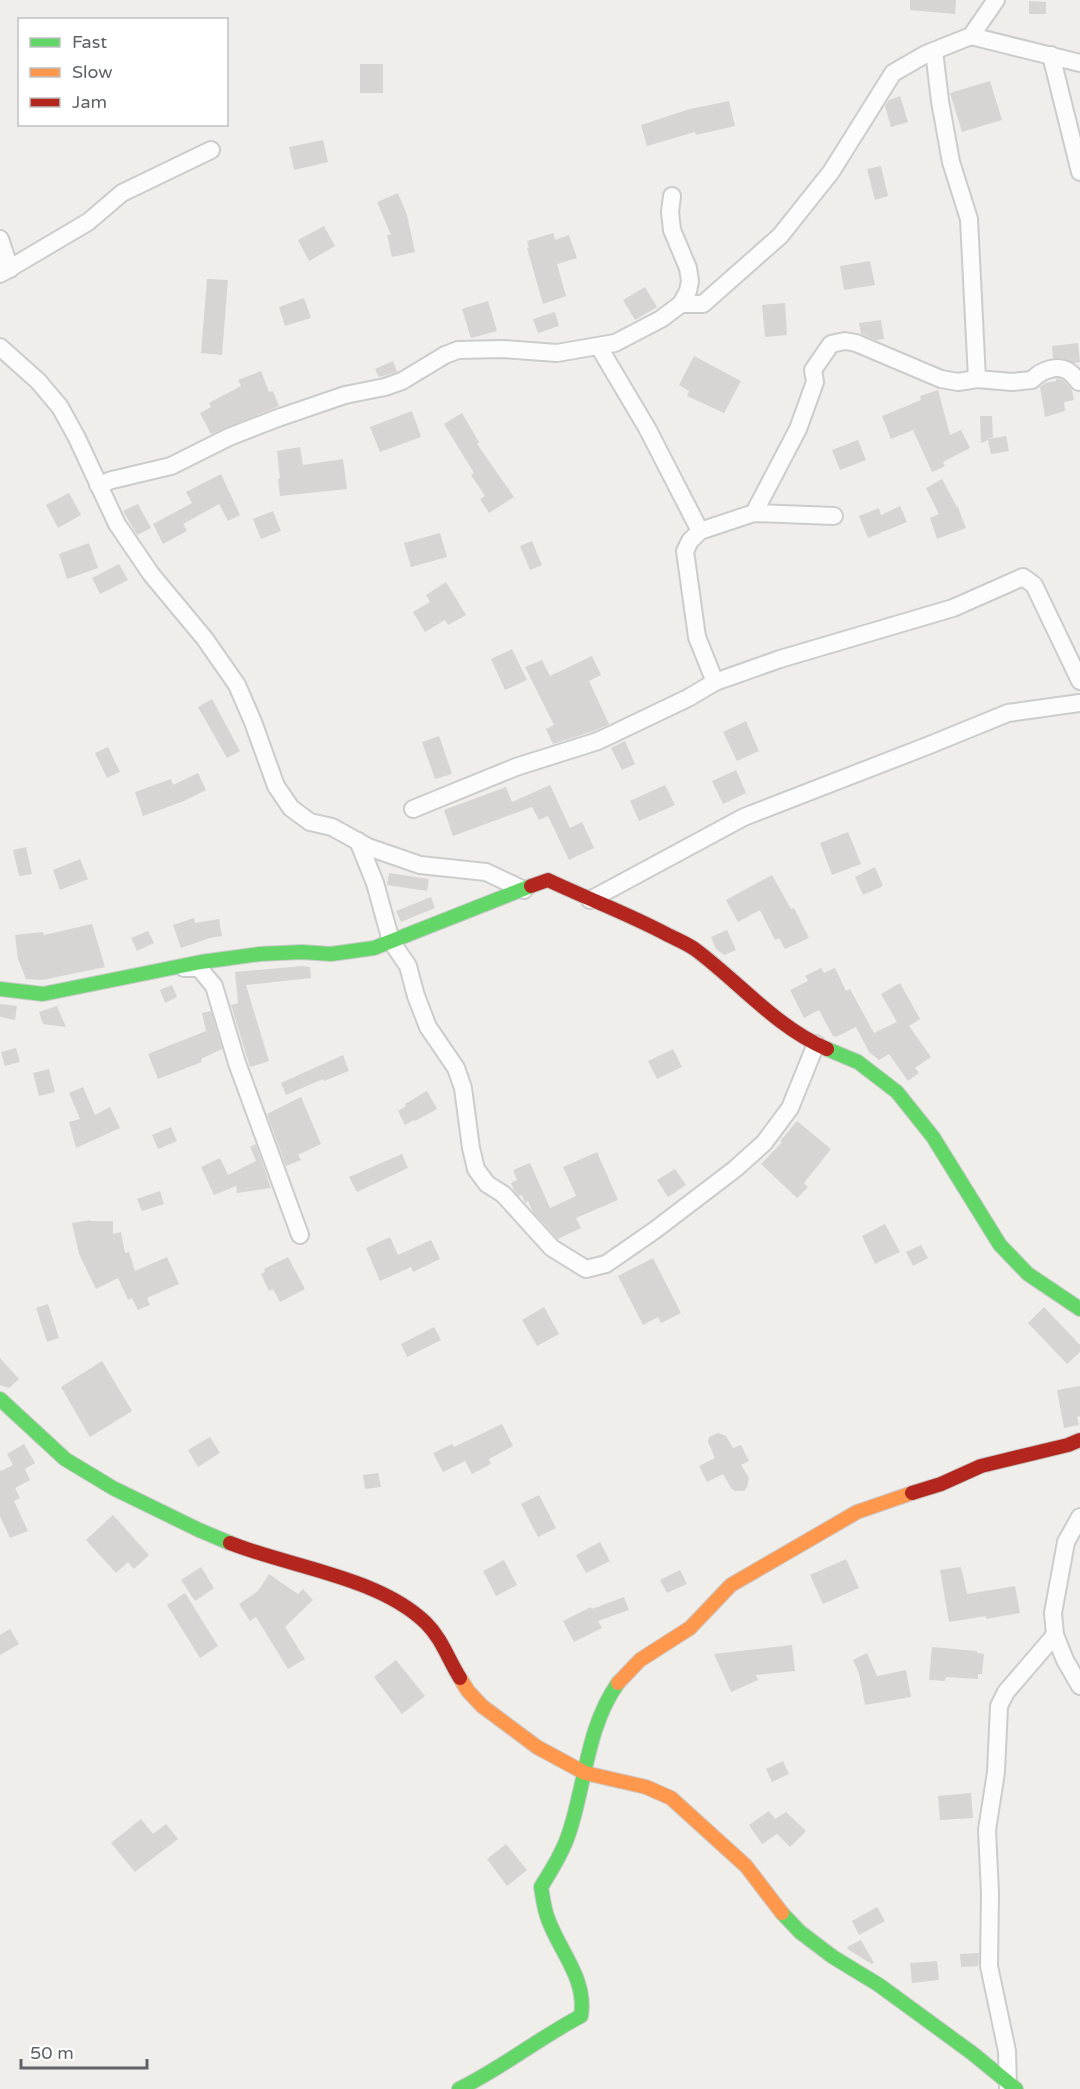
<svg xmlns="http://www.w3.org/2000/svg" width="1080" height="2089" font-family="'Varela Round',sans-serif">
<rect width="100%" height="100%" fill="#efeeea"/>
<g fill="#d6d5d3">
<path d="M910,0H956L955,14L910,10Z"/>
<path d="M1029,1L1046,2V14H1029Z"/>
<rect x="360" y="64" width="23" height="29"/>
<path d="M990,81L1002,120L962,132L950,93Z"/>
<path d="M900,96L908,122L891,127L885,106L889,100Z"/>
<path d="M729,101L735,126L696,135L695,132L647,146L641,125L690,109Z"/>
<path d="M323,140L328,162L294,170L289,147Z"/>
<path d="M881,166L888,196L875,200L867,169Z"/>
<path d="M398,193L407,215L415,252L392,257L387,235H391L377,202Z"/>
<path d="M324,226L335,246L309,261L298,240Z"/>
<path d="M553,233L555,240L569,235L577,258L557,264L566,296L543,304L527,248H529L527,241Z"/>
<path d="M870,261L875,285L844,290L840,266Z"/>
<path d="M207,279L228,280L222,355L201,353Z"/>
<path d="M645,287L657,307L635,320L623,300Z"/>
<path d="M304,298L311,318L285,326L279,307Z"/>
<path d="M488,301L497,331L471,338L462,309Z"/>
<path d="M785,303L787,335L765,337L762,305Z"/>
<path d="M555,312L559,326L538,333L533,319Z"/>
<path d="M881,320L884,339L876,340L861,334L859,323Z"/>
<path d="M1078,343L1080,362L1074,363L1065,359L1053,358L1052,346Z"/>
<path d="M694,356L741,381L724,413L687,396L689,391L679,385Z"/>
<path d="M393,361L397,372L379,377L375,369Z"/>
<path d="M261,371L269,392L273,391L279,406L211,434L200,413L211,407L209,403L241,386L238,380Z"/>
<path d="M1056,379L1063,380L1072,390L1074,400L1064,402L1065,411L1045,417L1040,387L1045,383L1056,381Z"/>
<path d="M938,390L950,435L961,430L970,448L943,462L945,466L932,472L913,430L891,439L882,416L921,400L920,396Z"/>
<path d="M412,411L421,437L380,452L370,427Z"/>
<path d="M462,413L479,442L477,444L514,497L489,513L480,499L485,496L471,475L474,473L444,424Z"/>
<path d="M980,416H992L993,437L989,439L1006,436L1009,451L991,454L988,440L981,443Z"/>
<path d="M858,440L866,460L840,470L832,450Z"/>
<path d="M300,447L303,465L343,459L347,489L280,496L278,479L280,478L277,451Z"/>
<path d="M221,474L240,515L228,521L219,504L183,524L187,531L163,544L153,524L192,503L186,492Z"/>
<path d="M942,479L957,507H958L966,528L937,539L930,518L939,514L926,488Z"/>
<path d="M69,493L81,515L58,528L46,505Z"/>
<path d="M138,504L151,528L137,535L123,511Z"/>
<path d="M900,506L907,522L868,538L859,516L879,508L881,515Z"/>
<path d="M273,511L281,531L261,539L253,519Z"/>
<path d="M440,533L447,557L411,567L404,543Z"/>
<path d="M532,541L542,565L530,570L520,546Z"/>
<path d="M89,543L98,568L67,579L59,554Z"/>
<path d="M119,564L128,580L100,594L92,578Z"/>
<path d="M446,582L466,615L448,625L445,620L425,632L413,612L430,602L426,595Z"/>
<path d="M512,649L527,680L505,690L491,659Z"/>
<path d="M592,656L601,675L589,681L609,724L594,731L553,744L546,729L554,725L525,667L542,660L550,676Z"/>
<path d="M212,699L240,751L227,758L198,707Z"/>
<path d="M746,721L759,751L737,761L723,732Z"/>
<path d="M439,736L452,774L435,779L422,742Z"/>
<path d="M625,741L635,764L622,770L611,748Z"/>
<path d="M108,747L120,772L107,778L95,753Z"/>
<path d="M736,770L746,793L723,804L712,781Z"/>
<path d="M198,773L206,790L184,801L143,816L135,792L171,779L173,785Z"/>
<path d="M550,785L570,828L582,822L594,848L569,860L548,816L539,820L532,807L453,836L444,810L506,787L512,802Z"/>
<path d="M665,785L675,805L639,821L630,801Z"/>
<path d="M848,832L861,864L832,875L820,843Z"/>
<path d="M26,847L32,874L19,876L13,850Z"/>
<path d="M80,859L88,879L60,890L53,870Z"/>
<path d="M875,867L883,886L863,895L855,877Z"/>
<path d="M389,873L429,879L427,891L387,885Z"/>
<path d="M772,875L791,909L794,908L809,938L785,949L779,938L775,940L760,910L738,922L726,900Z"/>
<path d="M431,897L435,908L401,922L396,911Z"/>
<path d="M194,918L195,923L219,919L222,936L210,938L181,948L173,925Z"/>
<path d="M92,924L105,967L42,980L26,979L18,959L15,935L43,932L44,935Z"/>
<path d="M727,930L736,950L724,955L716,949L711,937Z"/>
<path d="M148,931L154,943L137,951L131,938Z"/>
<path d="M302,966L310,967L311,978L246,985L269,1061L250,1067L231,1005L238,1003L235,972Z"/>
<path d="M821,968L824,973L835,968L846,991L850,989L874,1033L897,1022L881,994L900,983L920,1019L909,1026L931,1057L915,1068L919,1073L908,1081L889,1054L879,1060L869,1052L856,1027L836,1037L833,1036L819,1010L804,1018L790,990L808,981L805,976Z"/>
<path d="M172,985L177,997L165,1003L160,990Z"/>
<path d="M0,1004L17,1006L15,1020L0,1017Z"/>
<path d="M57,1006L66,1027L43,1024L39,1012Z"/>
<path d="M211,1011L222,1049L201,1059L202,1062L158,1079L148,1054L206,1031L202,1013Z"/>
<path d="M16,1048L20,1062L5,1066L1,1052Z"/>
<path d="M673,1049L682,1067L657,1079L648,1061Z"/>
<path d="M343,1055L349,1071L324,1081L323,1079L286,1095L281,1083Z"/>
<path d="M49,1069L55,1092L39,1096L33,1073Z"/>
<path d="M83,1087L95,1115L110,1107L120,1128L76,1148L69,1122L80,1119L69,1093Z"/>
<path d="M427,1091L437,1109L415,1121L414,1120L405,1125L398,1111L406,1106L405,1104Z"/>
<path d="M301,1097L321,1144L298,1155L301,1160L286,1166L267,1114Z"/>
<path d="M797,1121L831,1149L804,1183L808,1187L797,1198L761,1164L782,1142L780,1141Z"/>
<path d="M171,1127L177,1141L158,1149L152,1135Z"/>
<path d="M256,1144L271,1188L237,1193L236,1186L214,1195L201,1167L220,1158L228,1175L256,1161L250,1147Z"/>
<path d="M597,1152L618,1200L576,1218L581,1228L558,1239L533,1212L528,1201L525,1203L522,1195L519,1196L514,1191L511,1183L517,1180L513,1170L530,1163L550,1208L576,1196L563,1167Z"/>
<path d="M402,1154L408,1168L357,1192L349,1177Z"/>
<path d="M675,1169L686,1185L668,1197L657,1180Z"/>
<path d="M160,1191L164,1204L142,1211L137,1199Z"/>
<path d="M91,1220V1221H113V1234L121,1232L125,1253L129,1252L135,1271L167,1257L179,1284L147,1298L150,1305L138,1310L132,1298L128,1300L118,1278L96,1289L79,1254L72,1223Z"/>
<path d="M885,1224L900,1252L875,1264L862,1236Z"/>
<path d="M390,1237L398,1255L431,1240L440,1259L413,1272L411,1267L380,1281L366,1248Z"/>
<path d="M921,1245L928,1258L913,1266L906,1252Z"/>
<path d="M288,1257L305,1289L280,1302L273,1289L269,1291L261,1274L265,1272L264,1269Z"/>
<path d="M653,1258L681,1313L661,1323L658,1317L643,1325L618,1276Z"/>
<path d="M48,1304L59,1338L47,1342L36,1308Z"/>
<path d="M544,1307L559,1334L537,1346L522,1320Z"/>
<path d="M1044,1307L1080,1345V1352L1067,1364L1028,1323Z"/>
<path d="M434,1327L441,1340L407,1357L401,1344Z"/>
<path d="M0,1358L19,1379L9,1388L0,1385Z"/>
<path d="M102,1361L132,1411L90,1437L61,1387Z"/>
<path d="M1080,1386V1416L1077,1417L1079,1425L1064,1428L1057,1390Z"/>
<path d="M502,1424L513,1446L489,1459L491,1464L472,1474L465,1461L443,1472L433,1453L452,1444L454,1447Z"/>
<path d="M718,1433L726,1436L733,1448L741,1445L749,1461L741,1465L749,1478L747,1487L744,1491H735L731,1488L723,1474L707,1482L699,1466L715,1458L708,1442L709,1437Z"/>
<path d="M210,1437L220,1453L198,1467L188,1450Z"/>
<path d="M24,1444L35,1463L25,1469L30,1480L15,1488L20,1498L14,1501L28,1531L10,1538L0,1516V1469L1,1471L13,1465L7,1454Z"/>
<path d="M378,1473L381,1487L365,1489L363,1475Z"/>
<path d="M539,1495L556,1528L538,1537L521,1504Z"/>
<path d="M113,1515L149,1555L134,1569L128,1562L116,1573L86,1540Z"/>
<path d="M600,1542L610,1561L586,1573L576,1555Z"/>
<path d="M846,1559L859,1588L823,1604L810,1575Z"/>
<path d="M504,1560L517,1585L496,1596L483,1571Z"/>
<path d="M201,1567L214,1588L195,1601L181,1580Z"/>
<path d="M961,1567L967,1594L1015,1586L1020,1613L986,1619V1616L949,1622L940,1570Z"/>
<path d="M680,1570L687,1584L667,1593L660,1580Z"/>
<path d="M269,1574L298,1594L303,1589L313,1600L285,1627L305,1659L288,1669L256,1617L250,1621L239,1604L258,1591Z"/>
<path d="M185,1593L218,1646L200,1658L167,1605Z"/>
<path d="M624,1597L629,1610L598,1621L602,1628L574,1642L563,1621L591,1607L592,1609Z"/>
<path d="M10,1629L19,1644L0,1655V1635Z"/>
<path d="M792,1645L795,1671L756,1675L758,1680L731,1692L714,1654Z"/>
<path d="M932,1647L977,1651V1653L984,1654L982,1674H978V1679L946,1677L945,1681L929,1680Z"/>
<path d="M867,1653L877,1676L906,1670L911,1697L865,1705L859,1673L853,1660Z"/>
<path d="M396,1660L425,1696L402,1714L374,1677Z"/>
<path d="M783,1761L789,1774L772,1782L766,1769Z"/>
<path d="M971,1793L973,1818L940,1820L938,1796Z"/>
<path d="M769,1811L775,1819L786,1812L806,1831L790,1847L777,1834L762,1844L749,1825Z"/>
<path d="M141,1819L153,1834L166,1824L178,1839L135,1872L111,1843Z"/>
<path d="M506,1844L527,1870L507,1886L487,1859Z"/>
<path d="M877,1907L885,1921L859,1935L852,1921Z"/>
<path d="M861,1940L874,1963L872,1964L849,1950L847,1947Z"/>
<path d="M979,1953L978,1966L961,1967L960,1954Z"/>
<path d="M937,1961L939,1980L912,1983L910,1963Z"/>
</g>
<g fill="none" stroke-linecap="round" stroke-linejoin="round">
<defs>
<g id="street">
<path d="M971,36L1080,63"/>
<path d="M934,51L940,101L951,162L969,219L977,379"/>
<path d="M1051,55L1080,172"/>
<path d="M0,239L10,269"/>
<path d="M0,274L88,222L122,193L211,150"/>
<path d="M681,304H703L780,236L831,172L893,73L926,54L971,36L996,0"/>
<path d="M0,347L38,381L60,407L77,438L117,524L151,574L205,639L237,685L253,722L276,786L291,808L310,822L332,827L368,847L420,865L486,872L524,890"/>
<path d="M599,347L647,428L700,531"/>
<path d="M98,485L112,480L171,466L229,437L275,419L345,395L385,387L402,381L445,355L458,350L503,349L557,353L615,343L661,319L681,304L688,291L690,281L688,268L672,230L670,212L672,196"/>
<path d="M754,513L798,429L815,382L813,370L831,344L845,341L856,343L941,379L958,382L977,379L1012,382L1032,380C1040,371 1056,364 1068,371C1072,373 1076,379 1079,382"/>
<path d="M715,682L697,637L685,551L690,541L700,531L754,513L834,516"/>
<path d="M413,809L516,767L598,741L688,698L715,682L780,659L953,608L1023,577L1034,585L1080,681"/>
<path d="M358,841L375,883L391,941L408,966L416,996L428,1027L456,1068L463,1088L471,1148L476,1169L487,1184L503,1194L552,1248L586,1269L606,1264L655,1230L735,1169L764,1143L790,1108L816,1044"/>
<path d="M590,900L744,817L927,746L1008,713L1080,703"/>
<path d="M184,968H199L214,986L237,1063L300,1235"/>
<path d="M1080,1517L1066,1542L1053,1613L1055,1635L1065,1660L1080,1686"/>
<path d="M1008,2088L1007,2051L989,1966L990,1893L987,1830L996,1772L999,1706L1006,1692L1055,1635"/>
</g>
<g id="fast">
<path d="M0,989L43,994L201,962L260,954L302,952L331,954L374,948L531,886"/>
<path d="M827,1049L858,1062L897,1092L933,1137L1000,1245L1028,1274L1080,1309"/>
<path d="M0,1399L65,1459L113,1488L199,1530L230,1543"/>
<path d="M782,1913L800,1932L833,1957L879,1985L972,2053L1016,2089"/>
<path d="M459,2089C502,2068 539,2038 581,2016C587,1979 560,1952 548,1919C544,1909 543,1898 541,1887C552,1869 564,1850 570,1830C586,1780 587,1727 618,1683"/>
</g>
<g id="slow">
<path d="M460,1678L468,1691L482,1706L537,1747L585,1773L646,1787L671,1798L746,1866L782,1913"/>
<path d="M618,1683L640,1660L690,1628L731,1585L857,1512L912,1493"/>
</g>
<g id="jam">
<path d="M531,886L548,880C588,899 629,914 668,935C678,940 688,944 696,950C740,983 776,1027 827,1049"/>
<path d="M912,1493L941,1484L981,1466L1068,1445L1080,1440"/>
<path d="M230,1543C290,1567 379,1577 426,1623C442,1639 448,1659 460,1678"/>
</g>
</defs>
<use href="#street" stroke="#cbcccc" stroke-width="20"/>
<use href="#fast" stroke="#cacacb" stroke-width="16"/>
<use href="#slow" stroke="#cacacb" stroke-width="16"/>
<use href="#jam" stroke="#cacacb" stroke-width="16"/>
<use href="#street" stroke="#fdfcfc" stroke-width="16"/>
<use href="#fast" stroke="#63d668" stroke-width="14"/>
<use href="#slow" stroke="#ff974d" stroke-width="14"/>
<use href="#jam" stroke="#b3261e" stroke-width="14"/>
</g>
<rect x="18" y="18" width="210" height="108" fill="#ffffff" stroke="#bfc1c3" stroke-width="1.5"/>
<rect x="30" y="38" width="30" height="9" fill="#63d668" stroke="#bfc1c3" stroke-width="1.5"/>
<text x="72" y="48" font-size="18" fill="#5f6368">Fast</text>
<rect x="30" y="68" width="30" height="9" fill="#ff974d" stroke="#bfc1c3" stroke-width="1.5"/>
<text x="72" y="78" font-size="18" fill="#5f6368">Slow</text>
<rect x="30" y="98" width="30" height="9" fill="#b3261e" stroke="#bfc1c3" stroke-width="1.5"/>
<text x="72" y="108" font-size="18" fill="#5f6368">Jam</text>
<path d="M21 2059v9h126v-9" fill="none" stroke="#5f6368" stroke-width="3"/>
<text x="30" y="2059" font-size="18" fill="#5f6368" stroke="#ffffff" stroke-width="4.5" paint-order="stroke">50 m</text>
</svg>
